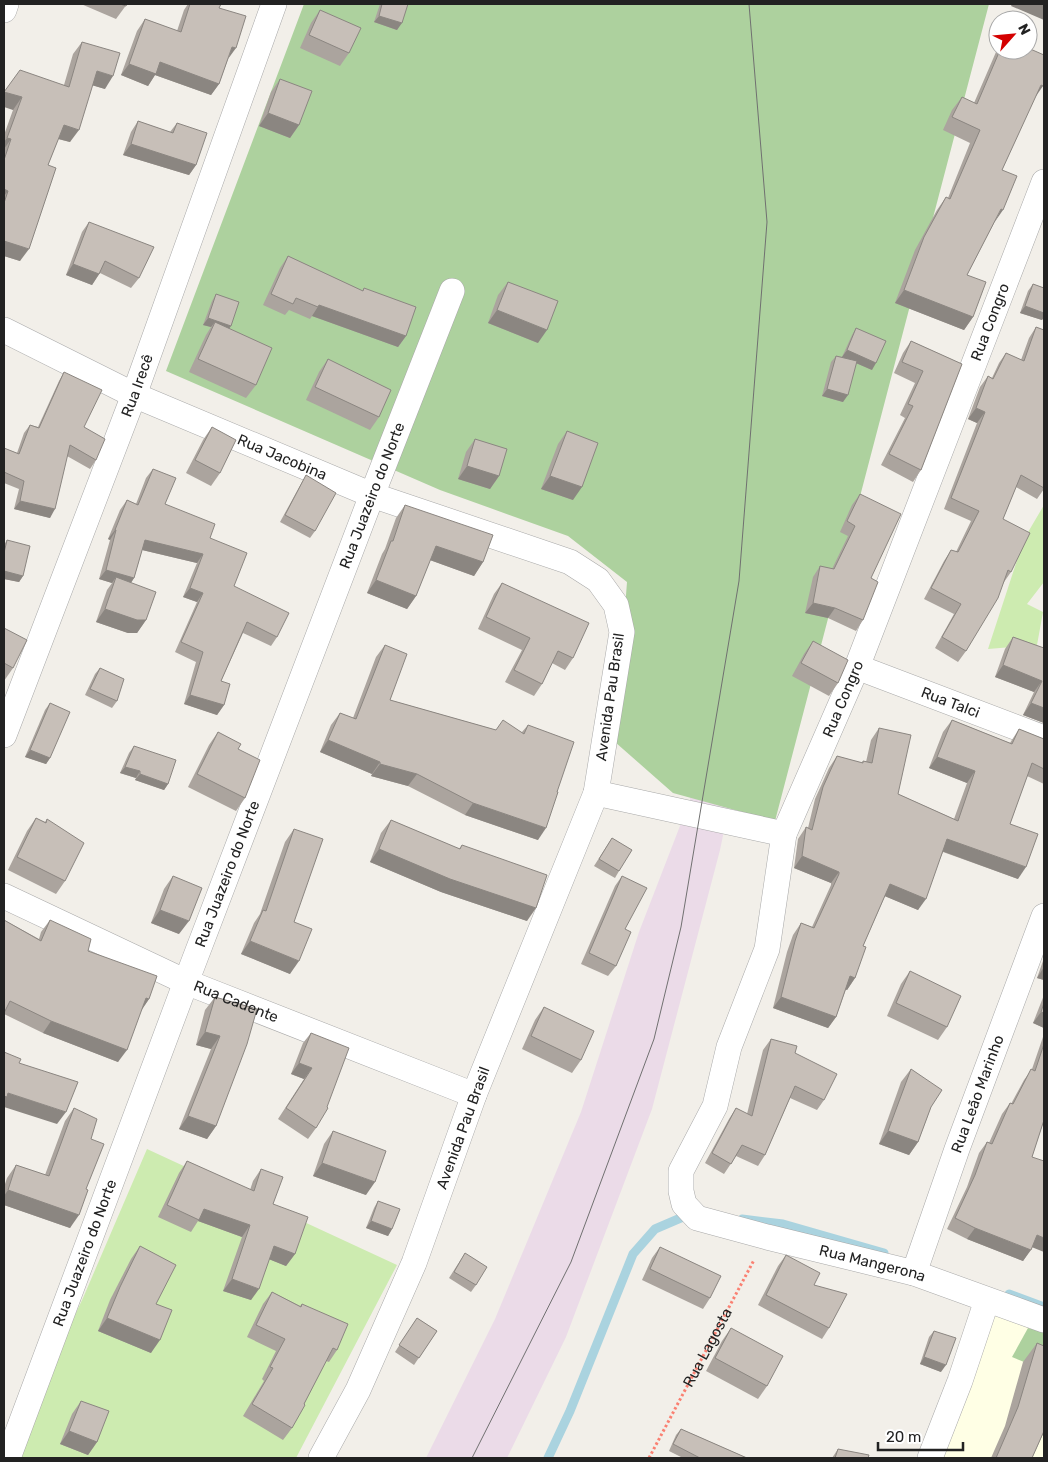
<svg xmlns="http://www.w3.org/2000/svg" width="1048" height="1462" font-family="Rubik,sans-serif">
<rect width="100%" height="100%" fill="#f2efe9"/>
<path fill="#ebdbe8" d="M688,722L742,744L720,850L652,1109L566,1337L507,1458H426L495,1319L581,1112L639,932L690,800Z"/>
<path fill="#ffffe5" d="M986,1298L1044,1319V1458H931Z"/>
<g fill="#cdebb0">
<path d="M1044,505V582L1027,604L1043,612L1037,645L988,649L1024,539Z"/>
<path d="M147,1149L397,1265L296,1458H22L9,1453L83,1298Z"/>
</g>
<g fill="#add19e">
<path d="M304,4H989L775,821L673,793L615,742L627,582L568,536L440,490L166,371Z"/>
<path d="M1028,1328L1044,1332V1370L1012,1357Z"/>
</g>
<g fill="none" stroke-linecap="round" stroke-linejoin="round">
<g stroke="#aad3df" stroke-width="9">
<path d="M742,1219L783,1224L884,1253"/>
<path d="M1009,1294L1044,1307"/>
<path d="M548,1458L570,1411L633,1254L655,1229L683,1217"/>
</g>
<defs>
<g id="street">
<path d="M4,10L6,4"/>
<path id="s2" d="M1044,182L857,667L784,834L767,949L729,1047L715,1106L681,1171V1191L684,1204L697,1218L767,1237L914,1273L1044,1320"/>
<path id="s3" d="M4,330L134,395L372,495L570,562L598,580L616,605L622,632L596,793L474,1095L414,1263L358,1390L321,1458"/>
<path id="s4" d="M857,667L1044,738"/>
<path id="s5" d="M4,735L134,395L274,4"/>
<path d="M596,793L784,834"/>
<path id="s6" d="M4,896L186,982L474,1095"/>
<path id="s7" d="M914,1273L957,1149L1044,916"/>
<path id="s8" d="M8,1458L186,982L372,495L452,291"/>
<path d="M930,1458L960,1381L987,1300"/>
</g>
</defs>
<use href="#street" stroke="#a9a9a9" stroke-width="26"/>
<path stroke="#fa8072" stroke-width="3" stroke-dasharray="2.5 2.5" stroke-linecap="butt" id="s1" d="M649,1458L754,1260"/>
<use href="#street" stroke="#fff" stroke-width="25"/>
<path stroke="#707070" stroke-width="1" d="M472,1458L571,1262L654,1039L681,927L739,581L767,222L749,4"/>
</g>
<g fill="#aba49e">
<path d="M81,4H127L116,19Z"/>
<path d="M188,4H221L219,8L228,59L219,84L211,95L155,75L148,86L121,75L137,31L145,19L177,31L184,10Z"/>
<path d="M380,4H408L397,30L374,22Z"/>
<path d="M320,10L349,53L340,66L300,48L311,23Z"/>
<path d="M82,42L105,89L92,85L70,142L58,139L48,165L20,261L4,256V135L13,110L4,93L64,85L73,54Z"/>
<path d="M998,49V50H1028L1035,97L1002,170L994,223L967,275L973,317L964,330L895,303L915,250L937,210L946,197L948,198L970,143L943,130L952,110L962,97L974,103L996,52Z"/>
<path d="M280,79L299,125L290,138L259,126L271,92Z"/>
<path d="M138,121L170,132L177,123L196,165L189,175L123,155L131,132Z"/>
<path d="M89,222L139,278L131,288L100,273L92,285L66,275L82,232Z"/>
<path d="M288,256L362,291L364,288L406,336L398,347L312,316L310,319L289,310L285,315L263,305L280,268Z"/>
<path d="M508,282L538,343L488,323L498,295Z"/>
<path d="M1033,284L1044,288V317L1042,320L1020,313L1028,291Z"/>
<path d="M216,294L231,326L229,328L256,385L246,398L189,372L206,335L211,327L203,325L212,301Z"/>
<path d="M1036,327L1044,330V489L1037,499L1016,487L1003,519L1011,572L1004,582L966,651L958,662L935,648L954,614L924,599L944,561L951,550L956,552L971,521L944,509L977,423L968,419L980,387L988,376L992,378L999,363L1006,353L1021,360L1029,338Z"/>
<path d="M856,328L872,370L856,363L843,402L822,396L831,362L836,356L842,357L852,335Z"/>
<path d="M911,341L962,364L921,470L913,482L881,465L905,418L900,415L915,383L894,373L903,353Z"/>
<path d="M328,359L379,417L370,430L306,400L319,372Z"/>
<path d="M64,372L96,460L90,469L67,456L50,518L14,509L19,489L4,483V448L17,453L24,433L30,425L38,427L59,381Z"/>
<path d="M212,427L220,473L211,486L186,473L203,440Z"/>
<path d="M567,431L573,500L541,489L558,444Z"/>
<path d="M475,439L499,476L490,489L458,479L466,452Z"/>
<path d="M153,469L165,504L210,538L234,586L277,637L271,646L243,633L221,681L224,705L217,715L184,704L196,662L175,652L197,602L183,597L197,563L142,550L134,578L131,583L146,620L137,633H128L96,622L107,590L112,583L99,579L110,540L108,539L120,510L127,500L136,504L146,478Z"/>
<path d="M306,475L315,531L310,538L280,522L302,482Z"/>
<path d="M860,494L871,578L863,620L856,631L828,618L805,613L813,577L820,566L832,569L848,536L840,532L852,505Z"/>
<path d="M405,505L483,562L474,576L430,560L416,596L407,609L367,593L382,554L385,549L396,518Z"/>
<path d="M7,540L23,576L19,582L4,579V545Z"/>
<path d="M502,583L573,658L565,670L552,663L542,684L534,696L505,682L522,650L478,629L494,594Z"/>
<path d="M4,628L13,668L4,681Z"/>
<path d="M1013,637L1044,648V723L1023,715L1034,692L995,677L1005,649Z"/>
<path d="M813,641L838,683L829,696L792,676L804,654Z"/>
<path d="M385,645L390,700L496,730L522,732L528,725L538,840L465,815L408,786L371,776L372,774L320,752L331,725L340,713L353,718L376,657Z"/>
<path d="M100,668L117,701L112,708L85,695L95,674Z"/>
<path d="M50,703V758L46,764L25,757L45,710Z"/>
<path d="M952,720L1010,743L1019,729L1044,739V784L1027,776L1010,824L1018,879L943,852L918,910L885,896L863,946L855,978L847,990L846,989L836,1017L828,1028L773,1008L787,952L793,935L801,923L812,927L831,885V883L794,868L798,839L806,827L808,828L815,799L829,768L837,756L862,763L863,761L866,762L871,740L879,728L898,794L954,819L967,783L929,768L943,732Z"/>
<path d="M218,732L238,749L245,798L236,811L188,787L209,745Z"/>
<path d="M134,746L168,784L164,790L135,780L136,778L120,773L129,753Z"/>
<path d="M36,818L45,822L47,819L65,881L56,894L8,870L27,831Z"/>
<path d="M391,820L459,849L462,845L527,921L441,892L370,862L381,833Z"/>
<path d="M294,829V922L290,974L241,954L254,923L260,914L285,842Z"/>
<path d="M612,838L619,871L615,878L594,866Z"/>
<path d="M173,876L179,934L151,923L164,889Z"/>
<path d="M622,876L625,929L616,966L608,976L581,964L615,886Z"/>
<path d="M4,920L39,939L41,932L50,920L88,951L149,999L142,1009L118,1062L43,1033L4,1014Z"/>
<path d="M1044,958V980L1037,978Z"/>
<path d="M910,971L947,1027L938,1040L887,1016L901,984Z"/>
<path d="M1044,995V1028L1033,1023Z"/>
<path d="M215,997L257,1009L216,1126L207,1139L179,1129L211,1049L196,1045L205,1010Z"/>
<path d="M544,1007L581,1060L572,1073L522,1049L535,1020Z"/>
<path d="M311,1033L316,1128L308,1139L278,1119L304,1079L291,1074L303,1043Z"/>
<path d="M1044,1034V1120L1032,1157V1247L1023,1261L967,1239L947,1229L967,1187L979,1153L987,1142L989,1143L1002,1114L1010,1103L1011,1104L1024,1080L1032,1069Z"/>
<path d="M771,1039L795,1053L824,1100L817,1110L790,1098L765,1155L758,1166L736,1156L724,1174L705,1163L729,1119L736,1108L747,1114L763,1050Z"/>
<path d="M911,1069L931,1107L918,1142L909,1155L879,1144L901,1082Z"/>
<path d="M74,1108L91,1139L86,1189L70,1228L4,1205V1187L7,1178L16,1165L45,1175L65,1121Z"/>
<path d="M333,1131L366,1195L313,1176L324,1144Z"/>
<path d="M187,1161L250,1190L253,1181L261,1169L273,1204L295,1254L286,1266L269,1259L251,1300L223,1291L242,1237L198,1221L191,1232L158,1217L179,1173Z"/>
<path d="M378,1201L392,1229L388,1236L366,1228L374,1208Z"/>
<path d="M140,1246L156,1304L151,1353L98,1331L110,1300L131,1259Z"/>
<path d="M660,1247L710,1298L703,1309L642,1280L652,1258Z"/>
<path d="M465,1253L476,1285L471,1292L449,1278Z"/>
<path d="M786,1255L814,1285L829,1328L822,1339L758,1305L778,1266Z"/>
<path d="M272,1292L300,1306L302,1304L337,1350L329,1362L326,1361L292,1428L283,1440L243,1416L264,1381L262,1379L276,1351L247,1337L263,1304Z"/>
<path d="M417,1318L437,1331L414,1365L395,1352Z"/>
<path d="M731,1328L767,1386L758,1399L706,1371L722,1341Z"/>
<path d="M934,1331L941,1372L920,1364L929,1337Z"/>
<path d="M1037,1343L1043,1434L1032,1458H991L1005,1426L1023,1362Z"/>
<path d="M81,1401L97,1442L88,1455L60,1444L72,1414Z"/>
<path d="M681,1429L747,1458H683L669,1451L676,1435Z"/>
<path d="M838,1449L868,1458H832Z"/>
</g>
<g fill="#8b8681">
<path d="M1012,4H1044V20L1011,6Z"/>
<path d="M379,16L402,23L397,30L374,22Z"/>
<path d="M232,47L236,48L228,59Z"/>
<path d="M160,62L219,84L211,95L155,75L148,86L121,75L129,64Z"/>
<path d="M97,71L113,76L105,89L88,84Z"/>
<path d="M1041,85L1043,86L1034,99Z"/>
<path d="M4,92L22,97L13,110L4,107Z"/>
<path d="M268,113L299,125L290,138L259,126Z"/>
<path d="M64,125L79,130L70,142L55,138Z"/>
<path d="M7,138L11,139L4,149V142Z"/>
<path d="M131,144L196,165L189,175L123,155Z"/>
<path d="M4,189L8,191L4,196Z"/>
<path d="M1001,209L1003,210L994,223Z"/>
<path d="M4,241L29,249L20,261L4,256Z"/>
<path d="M73,264L99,274L92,285L66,275Z"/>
<path d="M904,290L973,317L964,330L895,303Z"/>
<path d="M319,305L406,336L398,347L312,316Z"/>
<path d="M1025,306L1044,313V317L1042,320L1020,313Z"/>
<path d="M497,310L547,330L538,343L488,323Z"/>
<path d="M208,318L231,326L226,333L215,322L211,327L203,325Z"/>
<path d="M847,350L876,363L872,370L842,357Z"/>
<path d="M827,389L848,395L843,402L822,396Z"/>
<path d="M976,408L985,412L977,423L968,419Z"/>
<path d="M467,466L499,476L490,489L458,479Z"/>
<path d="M550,476L582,487L573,500L541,489Z"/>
<path d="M20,501L55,509L50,518L14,509Z"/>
<path d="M115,530H116L110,540L108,539Z"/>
<path d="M145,540L203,554L197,563L138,549Z"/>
<path d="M436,546L483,562L474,576L427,559Z"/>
<path d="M106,570L134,578L128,587L116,577L112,583L99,579Z"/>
<path d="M4,571L23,576L19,582L4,579Z"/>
<path d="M376,580L416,596L407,609L367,593Z"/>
<path d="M190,588L203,593L197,602L183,597Z"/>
<path d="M813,603L835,608L828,618L805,613Z"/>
<path d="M105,609L146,620L137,633H128L96,622Z"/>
<path d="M1003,665L1042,681L1034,692L995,677Z"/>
<path d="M190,695L224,705L217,715L184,704Z"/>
<path d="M1031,703L1044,708V723L1023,715Z"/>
<path d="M328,740L380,762L372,774L320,752Z"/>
<path d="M30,750L50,758L46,764L25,757Z"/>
<path d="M937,757L975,771L967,783L929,768Z"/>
<path d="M380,764L417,774L408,786L371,776Z"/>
<path d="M125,767L140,771L136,778L120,773Z"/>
<path d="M140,774L168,784L164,790L135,780Z"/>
<path d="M473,803L546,828L538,840L465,815Z"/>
<path d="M947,839L1026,867L1018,879L939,850Z"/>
<path d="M379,849L536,908L527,921L441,892L370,862Z"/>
<path d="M802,856L839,872L831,883L794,868Z"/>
<path d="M890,884L926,899L918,910L882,895Z"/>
<path d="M160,910L189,921L179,934L151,923Z"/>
<path d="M250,941L299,961L290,974L241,954Z"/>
<path d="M1044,967V980L1037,978Z"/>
<path d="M850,976L855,978L847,990L842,988Z"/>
<path d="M781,997L836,1017L828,1028L773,1008Z"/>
<path d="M146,998L149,999L141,1011Z"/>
<path d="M1041,1012L1044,1013V1028L1033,1023Z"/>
<path d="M51,1021L127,1050L118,1062L43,1033Z"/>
<path d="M205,1032L220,1036L211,1049L196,1045Z"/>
<path d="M299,1063L312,1068L304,1079L291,1074Z"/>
<path d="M8,1093L66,1112L57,1124L4,1107V1096Z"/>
<path d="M188,1116L216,1126L207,1139L179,1129Z"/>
<path d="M888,1131L918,1142L909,1155L879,1144Z"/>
<path d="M322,1163L375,1182L366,1195L313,1176Z"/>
<path d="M8,1190L79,1215L70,1228L4,1205V1196Z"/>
<path d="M204,1209L250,1225L242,1237L198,1221Z"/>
<path d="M371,1221L392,1229L388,1236L366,1228Z"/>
<path d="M975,1228L1031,1250L1023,1261L967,1239Z"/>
<path d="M1037,1235L1044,1238V1252L1029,1246Z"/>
<path d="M274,1246L295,1254L286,1266L266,1258Z"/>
<path d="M232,1279L259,1289L251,1300L223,1291Z"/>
<path d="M107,1318L160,1340L151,1353L98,1331Z"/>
<path d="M924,1357L946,1365L941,1372L920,1364Z"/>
<path d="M69,1431L97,1442L88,1455L60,1444Z"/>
</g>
<g fill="#c7bfb8" stroke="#8b8681">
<path d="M120,4H127L126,6Z"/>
<path d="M190,4H221L219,8L246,16L236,48L232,47L219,84L160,62L156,74L129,64L145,19L181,32Z"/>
<path d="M382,4H408L402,23L379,16Z"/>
<path d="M320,10L361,28L349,53L309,35Z"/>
<path d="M82,42L120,53L113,76L97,71L79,130L64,125L48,165L56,168L29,249L4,241V203L8,191L4,189V160L11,139L7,138L22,97L4,92L20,70L69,87Z"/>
<path d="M1028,48L1044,55V83L1043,86L1041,85L1002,170L1017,176L1003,210L1001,209L967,275L986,282L973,317L904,290L924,237L946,197L950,199L980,130L952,117L962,97L977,104L1000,50H1028Z"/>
<path d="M280,79L312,91L299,125L268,113Z"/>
<path d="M138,121L173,133L177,123L207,133L196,165L131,144Z"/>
<path d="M89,222L154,247L139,278L105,261L99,274L73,264Z"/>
<path d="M288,256L363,291L364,288L416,307L406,336L319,305L318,307L296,298L293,304L271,294Z"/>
<path d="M508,282L558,301L547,330L497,310Z"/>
<path d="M1033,284L1044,288V313L1025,306Z"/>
<path d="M216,294L239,302L231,326L208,318Z"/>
<path d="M215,322L272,348L256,385L198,359Z"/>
<path d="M1036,327L1044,330V488L1021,475L1003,519L1030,533L1011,572L1008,570L998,598L966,651L942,637L961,604L931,588L951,550L958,552L979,511L951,498L985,412L976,408L988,376L993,379L1006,353L1024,361Z"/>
<path d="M856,328L886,341L876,363L847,350Z"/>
<path d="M911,341L962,364L921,470L889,454L913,406L908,404L923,371L902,362Z"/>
<path d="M836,356L857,361L848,395L827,389Z"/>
<path d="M328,359L391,390L379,417L315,387Z"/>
<path d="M64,372L102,390L84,427L105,439L96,460L70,445L55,509L20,501L24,481L4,472V448L19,454L30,425L39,428Z"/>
<path d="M212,427L236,440L220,473L195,460Z"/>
<path d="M567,431L598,443L582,487L550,476Z"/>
<path d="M475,439L507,449L499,476L467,466Z"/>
<path d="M153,469L176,478L165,504L215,524L210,538L247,553L234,586L289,613L277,637L247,622L221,681L230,684L224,705L190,695L203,652L181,642L203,593L190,588L203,554L145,540L134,578L106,570L116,530H115L127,500L138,505Z"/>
<path d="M306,475L336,493L315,531L285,515Z"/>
<path d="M860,494L901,514L871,578L878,582L863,620L835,608L813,603L820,566L834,569L855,526L847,521Z"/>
<path d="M405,505L493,535L483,562L436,546L416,596L376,580L391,541H393Z"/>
<path d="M7,540L30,546L23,576L4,571V553Z"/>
<path d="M116,577L156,592L146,620H137L105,609Z"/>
<path d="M502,583L589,623L573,658L558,651L542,684L514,670L530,638L486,617Z"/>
<path d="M4,628L27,640L13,668L4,663Z"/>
<path d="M1013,637L1044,648V708L1031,703L1042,681L1003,665Z"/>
<path d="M813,641L848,660L838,683L801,663Z"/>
<path d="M385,645L407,654L390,700L496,730L503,720L524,734L528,725L574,742L557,792H558L546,828L473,803L417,774L380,764V762L328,740L340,713L356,719Z"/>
<path d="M100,668L124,679L117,701L90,689Z"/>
<path d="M50,703L70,712L50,758L30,750Z"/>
<path d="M952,720L1012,744L1019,729L1044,739V769L1032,763L1010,824L1038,834L1026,867L947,839L926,899L890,884L863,946L866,947L855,978L850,976L836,1017L781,997L795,941L801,923L814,928L839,874V872L802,856L806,827L812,830L823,787L837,756L863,763V761L872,763L879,728L911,735L898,794L958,821L975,771L937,757Z"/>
<path d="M218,732L241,744L238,749L260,760L245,798L197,774Z"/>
<path d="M134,746L176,760L168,784L140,774V771L125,767Z"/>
<path d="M36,818L46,823L47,819L84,843L65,881L17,857Z"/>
<path d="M391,820L460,849L462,845L547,875L536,908L450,879L379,849Z"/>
<path d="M294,829L323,839L294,922L312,929L299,961L250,941L263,910L266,911Z"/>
<path d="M612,838L632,850L619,871L599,859Z"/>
<path d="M173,876L202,888L189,921L160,910Z"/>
<path d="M622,876L647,888L625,929L631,932L616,966L589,953Z"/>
<path d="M4,920L41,941L50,920L91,939L88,951L157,976L149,999L146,998L127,1050L51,1021L10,1001L4,1013Z"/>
<path d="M910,971L961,996L947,1027L896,1003Z"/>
<path d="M215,997L257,1009L247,1044L216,1126L188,1116L220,1036L205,1032Z"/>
<path d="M1044,1003V1013L1041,1012Z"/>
<path d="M544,1007L594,1031L581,1060L531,1036Z"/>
<path d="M311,1033L349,1048L327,1107L328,1108L316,1128L286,1108L312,1068L299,1063Z"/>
<path d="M771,1039L797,1046L795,1053L837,1074L824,1100L795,1086L765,1155L742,1145L731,1164L712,1153L736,1108L752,1116Z"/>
<path d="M1044,1044V1120L1032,1157L1044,1161V1238L1037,1235L1031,1250L975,1228L955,1218L975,1175L987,1142L992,1144L1010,1103L1013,1104L1031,1069L1035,1071Z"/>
<path d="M4,1052L21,1059L19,1063L78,1082L66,1112L8,1093L7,1097L4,1096Z"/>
<path d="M911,1069L942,1090L931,1107L918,1142L888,1131Z"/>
<path d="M74,1108L97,1119L91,1139L104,1144L86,1189L88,1190L79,1215L8,1190L16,1165L49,1176Z"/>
<path d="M333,1131L386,1151L375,1182L322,1163Z"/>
<path d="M187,1161L254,1191L261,1169L283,1177L273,1204L308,1217L295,1254L274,1246L259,1289L232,1279L250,1225L204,1209L199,1220L167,1205Z"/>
<path d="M378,1201L400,1209L392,1229L371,1221Z"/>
<path d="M140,1246L176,1265L156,1304L172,1310L160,1340L107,1318L120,1287Z"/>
<path d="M660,1247L721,1276L710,1298L650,1269Z"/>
<path d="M465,1253L487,1267L476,1285L454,1272Z"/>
<path d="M786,1255L820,1273L814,1285L847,1294L829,1328L766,1295Z"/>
<path d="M272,1292L301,1307L302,1304L348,1324L337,1350L333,1348L304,1404L305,1405L292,1428L252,1404L273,1368L270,1367L285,1339L256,1325Z"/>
<path d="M417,1318L437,1331L419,1358L399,1345Z"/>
<path d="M731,1328L783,1356L767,1386L715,1358Z"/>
<path d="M934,1331L956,1338L946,1365L924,1357Z"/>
<path d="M1037,1343L1044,1346V1431L1032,1458H996L1018,1407Z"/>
<path d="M81,1401L109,1411L97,1442L69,1431Z"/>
<path d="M681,1429L747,1458H700L673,1444Z"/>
<path d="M838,1449L869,1455L868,1458H835Z"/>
</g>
<g text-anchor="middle" stroke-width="4" stroke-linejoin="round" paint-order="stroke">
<g font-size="15" fill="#222" stroke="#fff">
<text transform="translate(990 322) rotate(-69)" y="5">Rua Congro</text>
<text dy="5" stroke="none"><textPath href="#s5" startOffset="374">Rua Irecê</textPath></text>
<text dy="5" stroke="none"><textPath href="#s3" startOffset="306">Rua Jacobina</textPath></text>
<text dy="5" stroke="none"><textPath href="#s8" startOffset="1029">Rua Juazeiro do Norte</textPath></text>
<text transform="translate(610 697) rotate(-82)" y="5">Avenida Pau Brasil</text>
<text transform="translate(843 699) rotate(-67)" y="5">Rua Congro</text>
<text dy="5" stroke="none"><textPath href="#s4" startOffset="100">Rua Talci</textPath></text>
<text dy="5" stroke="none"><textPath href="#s8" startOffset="624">Rua Juazeiro do Norte</textPath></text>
<text dy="5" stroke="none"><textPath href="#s6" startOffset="255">Rua Cadente</textPath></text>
<text dy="5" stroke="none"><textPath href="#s7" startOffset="190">Rua Leão Marinho</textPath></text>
<text transform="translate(463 1128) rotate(-70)" y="5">Avenida Pau Brasil</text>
<text dy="5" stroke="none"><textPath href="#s8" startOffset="219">Rua Juazeiro do Norte</textPath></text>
<text dy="5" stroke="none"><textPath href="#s2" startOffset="1291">Rua Mangerona</textPath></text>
<text dy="5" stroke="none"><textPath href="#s1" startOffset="125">Rua Lagosta</textPath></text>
</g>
</g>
<rect width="1048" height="1462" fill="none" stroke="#222222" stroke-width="10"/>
<g transform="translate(1013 35) rotate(63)"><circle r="24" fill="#ffffff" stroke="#a7a7a7"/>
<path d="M0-4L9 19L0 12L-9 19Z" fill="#d40000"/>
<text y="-8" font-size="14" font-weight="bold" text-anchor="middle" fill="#222222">N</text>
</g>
<path d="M878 1442v8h85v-8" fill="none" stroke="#222222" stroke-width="2.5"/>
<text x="886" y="1442" font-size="15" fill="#222222" stroke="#ffffff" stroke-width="4" paint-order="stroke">20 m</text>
</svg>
